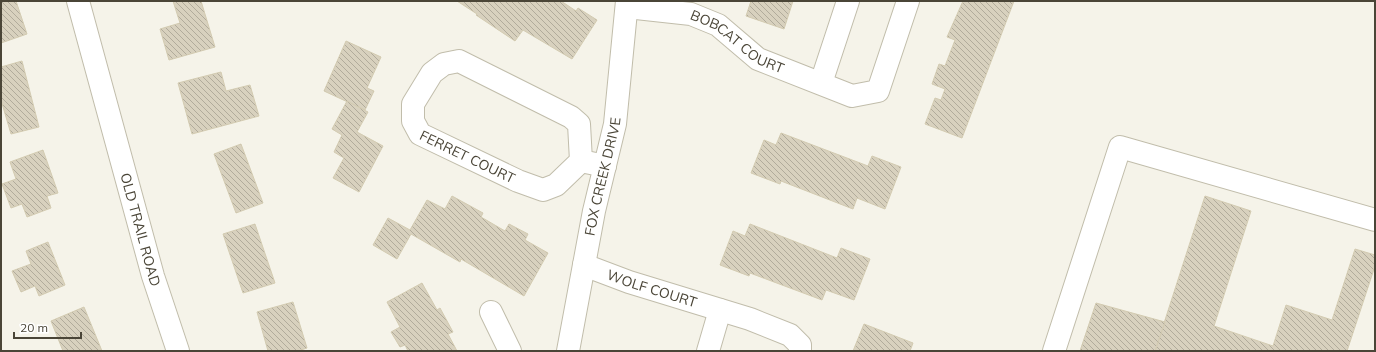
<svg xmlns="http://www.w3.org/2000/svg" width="1376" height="352" font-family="Mulish,sans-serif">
<defs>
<pattern id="building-back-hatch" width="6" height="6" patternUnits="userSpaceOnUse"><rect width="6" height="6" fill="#d8d1be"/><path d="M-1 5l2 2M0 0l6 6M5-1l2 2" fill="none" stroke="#b1ab9b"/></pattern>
</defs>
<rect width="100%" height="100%" fill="#f5f3e9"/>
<g fill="url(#building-back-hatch)" stroke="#d3cbb1">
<path d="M1,1H16L27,34L1,43Z"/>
<path d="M173,1H201L215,47L169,60L160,29L180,23Z"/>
<path d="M457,1H561L576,11L578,8L597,20L572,59L523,30L515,41L476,15L477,14Z"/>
<path d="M751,1H793L784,29L746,16Z"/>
<path d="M963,1H1014L962,138L925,124L935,98L941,100L945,89L932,84L939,64L945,66L955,40L947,37Z"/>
<path d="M346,41L381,57L367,88L374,91L365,110L324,91Z"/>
<path d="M22,61L39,127L11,134L1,100V67Z"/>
<path d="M221,72L226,91L250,85L259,116L192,134L178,83Z"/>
<path d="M347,101L368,112L357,132L383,146L359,192L333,178L344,158L334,152L342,135L332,129Z"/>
<path d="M781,133L868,166L872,156L901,167L885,209L857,198L853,209L781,181L780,184L751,173L764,140L776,145Z"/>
<path d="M241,144L263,203L236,213L214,154Z"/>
<path d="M43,150L58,193L47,196L51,208L27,217L22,204L11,208L2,184L16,179L10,162Z"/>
<path d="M452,196L483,213L481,217L505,231L509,224L528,234L525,240L548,253L524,296L461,259L460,262L411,234L397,259L373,245L388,218L410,230L427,200L445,209Z"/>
<path d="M1205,196L1251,211L1214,326L1273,346L1286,305L1332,320L1355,249L1375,255V266L1347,351H1155Z"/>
<path d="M255,224L275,283L243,293L223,234Z"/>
<path d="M750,224L837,258L841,248L870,259L854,300L826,290L822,300L750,273L749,276L720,265L733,231L745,236Z"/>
<path d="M48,242L65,285L39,296L35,286L21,292L12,271L31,264L26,251Z"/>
<path d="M422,283L437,310L440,308L453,332L448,334L457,351H408L405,345L400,347L391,332L400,327L387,302Z"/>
<path d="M293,302L307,348L298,351H268L257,312Z"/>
<path d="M1096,303L1165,322L1155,351H1080Z"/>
<path d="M84,307L102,351H63L51,321Z"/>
<path d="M864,324L913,343L910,351H853Z"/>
</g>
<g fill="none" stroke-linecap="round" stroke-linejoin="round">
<defs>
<g id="minor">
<path id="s1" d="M78,1L153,276L178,351"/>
<path id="s2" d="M627,7L691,14L718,25L758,59L852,96L878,91L908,1"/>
<path d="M821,83L848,1"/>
<path id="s3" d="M581,161L579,124L571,117L459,61L444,64L432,73L413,104V121L420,134L518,181L543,190L556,185L581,161L605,166"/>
<path id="s4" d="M584,265L629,282L750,319L790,335L800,345V351"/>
<path d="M491,312L510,351"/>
<path id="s5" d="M568,351L594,211L615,124L627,1"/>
<path d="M708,351L720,310"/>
<path d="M1054,351L1120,147L1375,220"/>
</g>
</defs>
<use href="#minor" stroke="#c1bdab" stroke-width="24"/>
<use href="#minor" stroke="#fff" stroke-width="22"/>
</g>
<g text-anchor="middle" stroke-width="3" stroke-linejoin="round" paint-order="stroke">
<g font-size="14" fill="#4a4537" stroke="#fff">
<text dy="5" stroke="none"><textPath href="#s2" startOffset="119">BOBCAT COURT</textPath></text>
<text dy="5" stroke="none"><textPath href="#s3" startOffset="324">FERRET COURT</textPath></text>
<text dy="5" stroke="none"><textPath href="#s5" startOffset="178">FOX CREEK DRIVE</textPath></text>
<text dy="5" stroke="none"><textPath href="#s1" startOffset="237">OLD TRAIL ROAD</textPath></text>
<text dy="5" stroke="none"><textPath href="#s4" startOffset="72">WOLF COURT</textPath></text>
</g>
</g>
<rect width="1376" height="352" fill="none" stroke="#4a4537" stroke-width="4"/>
<path d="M14 332v6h67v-6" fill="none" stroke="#4a4537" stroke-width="2"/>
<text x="20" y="332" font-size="12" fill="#4a4537" stroke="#ffffff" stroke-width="3" paint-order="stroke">20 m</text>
</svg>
